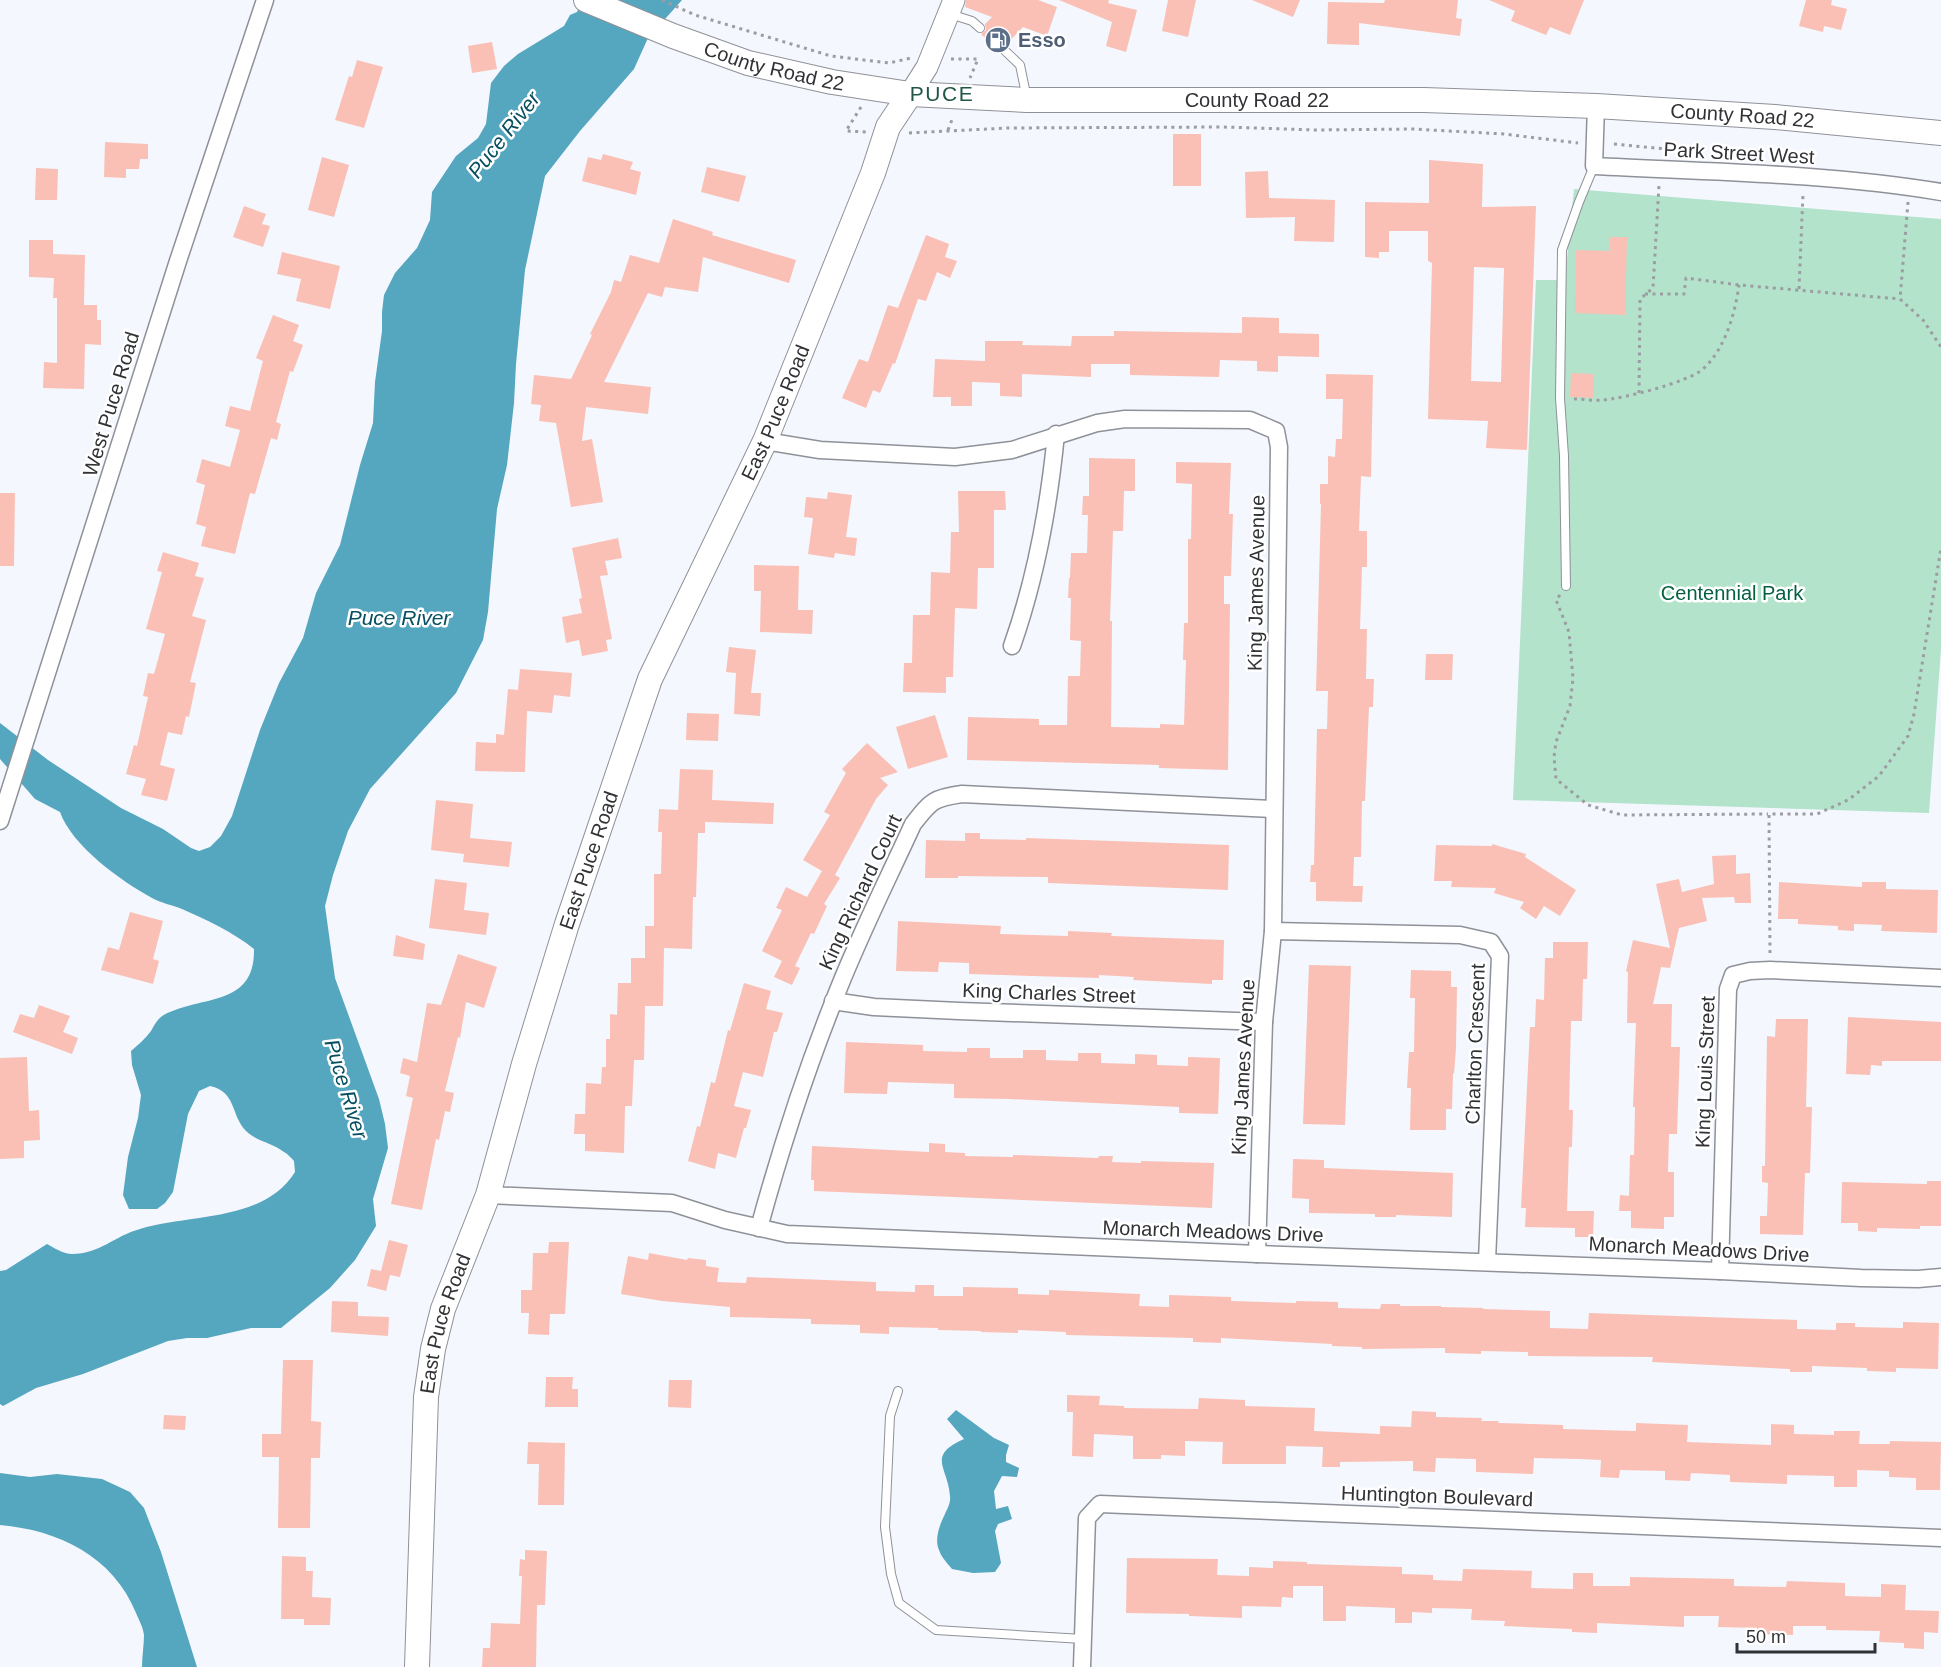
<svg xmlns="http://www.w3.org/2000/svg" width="1941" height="1667" font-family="Arial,sans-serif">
<rect width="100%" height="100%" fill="#f4f7fe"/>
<path fill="#b4e3cb" d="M1574,189L1941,219V649L1929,813L1513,800L1536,280H1565Z"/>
<g fill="#55a6bf">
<path d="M583,0H682L648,38L634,69L580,131L545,176L525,270L516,364L514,403L507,465L497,509L488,612L483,640L456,693L370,789L348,831L333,875L325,906L335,978L379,1099L385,1124L388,1148L373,1199L376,1226L355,1260L330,1288L281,1328H251L207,1338H187L168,1341L83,1374L36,1388L3,1406L0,1404V1271L6,1270L47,1244C54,1248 64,1254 72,1254C100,1254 114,1236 140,1229C190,1214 264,1222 295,1172L294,1161C291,1158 288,1154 284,1152C273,1143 256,1141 246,1131C230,1114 237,1092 210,1086L199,1091L188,1114L173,1192L165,1203L157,1209H129L123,1195L128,1157L138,1118L141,1095L132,1065L131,1051C138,1045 146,1038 151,1031C156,1022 159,1016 170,1012C205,996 255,1005 254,949C233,932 207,920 182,909C172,905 161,903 152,898C121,881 72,846 60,812L35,799L0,759V723L48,760L121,808L163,829L191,848L199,851L210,847L221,836L232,816L260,730L279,683L303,638L316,593L340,545L360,465L373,423L375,382L382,331V312L384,295L395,273L417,248L430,220L432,192L456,156L478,138L486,124L491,83L504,66L518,54L564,26L570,15L577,12Z"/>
<path d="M956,1410L994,1438L1009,1445L1006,1455V1462L1019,1468L1017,1477L1002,1476L994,1491L996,1509L1008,1506L1012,1519L998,1524L995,1531L1001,1563L995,1572L973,1573L952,1569C948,1564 941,1557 939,1550C934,1539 940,1524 945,1514C947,1509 951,1503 950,1496C948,1467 926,1456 964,1439L947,1419Z"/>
<path d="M0,1473L30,1477L57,1474L102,1479L130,1492L144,1508L161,1552L197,1667H142C142,1656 144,1645 144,1635C143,1627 139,1620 136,1613C113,1556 58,1530 0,1525Z"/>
</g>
<g fill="#fac0b5" fill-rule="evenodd">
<path d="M966,0H1038L1057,7L1047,36L1023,27L1007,44L999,40L993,46L981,34L986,30L985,24L992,17L965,7Z"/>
<path d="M1059,0H1109L1108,3L1137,10L1126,52L1106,46L1112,22Z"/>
<path d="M1168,0H1196L1188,37L1162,31Z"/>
<path d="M1252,0H1300L1293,17Z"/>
<path d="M1385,0H1458L1456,18L1462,19L1460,36L1359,23V45L1327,44L1328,2L1384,3Z"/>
<path d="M1489,0H1584L1570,35L1550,27L1546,35L1511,21L1515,11Z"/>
<path d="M1806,0H1832L1831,5L1847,9L1841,30L1824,26L1823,32L1799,26Z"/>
<path d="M492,42L497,69L472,73L468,46Z"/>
<path d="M357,60L383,67L364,128L335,120L349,76L352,77Z"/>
<rect x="1173" y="134" width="28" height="52"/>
<path d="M105,142L148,144V159H140L139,169H126V178L104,177Z"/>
<path d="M603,154L633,162L630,169L641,172L636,195L582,181L588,157L601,160Z"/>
<path d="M322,157L349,165L334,217L308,210Z"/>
<path d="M1429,160L1483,164L1482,207L1536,206L1527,450L1486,448L1488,421L1428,419L1432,263L1428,261V231H1389V252H1379V258L1365,257V202L1429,203ZM1474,267L1504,268L1501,382L1471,381Z"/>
<path d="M707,167L746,176L739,202L701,192Z"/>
<path d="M36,168L58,169L57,200H35Z"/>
<path d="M1268,171L1269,198L1335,200L1334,242L1294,241L1295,217L1246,218L1245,172Z"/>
<path d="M244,206L266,214L262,224L270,226L263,247L233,237Z"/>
<path d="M673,219L713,232L712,235L796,260L789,283L703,257L698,292L665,287L662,297L648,293L604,382L651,387L648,414L586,407L582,441L592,439L603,502L571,507L556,423L539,421L541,405L531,404L534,375L571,379L592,335L590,334L611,292L614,280L621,282L630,255L659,263Z"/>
<path d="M926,235L949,244L945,257L957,261L950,278L937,272L926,301L918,299L895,364L893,363L880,393L873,390L866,408L842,398L859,359L868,362L888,305L898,308Z"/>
<path d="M1610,237H1627L1625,315L1575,313L1576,250L1610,251Z"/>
<path d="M29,240H53V254L85,255L84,305H97V320H101V345L85,344L84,389L43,388L44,362L57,363V298H53L54,278L29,277Z"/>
<path d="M282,252L340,266L330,309L296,301L301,279L277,274Z"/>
<path d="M273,315L299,325L293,341L303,345L293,372L290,371L276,422L281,424L277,440L271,438L255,494L250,493L235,554L201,546L206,527L196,524L205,485L196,482L202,459L230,467L240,430L225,426L230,406L250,411L263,361L256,358Z"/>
<path d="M1242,317L1279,318V333L1319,334V357L1278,356V372L1257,371V361L1220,360L1219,377L1130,375V364H1091V377L1022,374V397L1000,396V383L972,382V406H951V397H933L935,359L985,361V341H1023L1022,345L1071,346L1072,336H1114V331L1242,333Z"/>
<path d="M1571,373L1594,374V398L1570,397Z"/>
<path d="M1326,374L1373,375L1371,477L1361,476L1359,531H1367V567H1362L1360,629H1367L1366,679H1374L1373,707H1369L1365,801H1362L1361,857H1354L1353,886H1363L1362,902L1316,901V882H1310L1311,865H1314L1317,729H1327L1328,691H1316L1321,504H1320V484H1328V456L1335,457L1336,439H1342L1343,399H1326Z"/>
<path d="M1089,458L1135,459V491H1124L1123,531H1113L1110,621H1112L1111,727L1160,728V724L1184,725L1186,660H1183L1184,623H1188V539H1191L1192,484L1176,483V462L1231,463L1229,514H1233L1231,576H1224V604H1230L1228,770L1159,768V765L967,760L968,717L1039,719V725H1067L1068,676H1080L1081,641L1070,640L1071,598H1068L1069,578H1070L1071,553H1087L1088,515H1082L1083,496H1089Z"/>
<path d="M958,491H1005L1006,510H994V568H978L977,609L955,608L953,677H946V693L903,692L904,663H912L913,615H930L931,572L950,573L951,532H959Z"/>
<path d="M828,492L852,495L846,537L857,538L855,556L835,553L834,558L808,554L813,518L804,517L806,497L827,499Z"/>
<path d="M0,493H15L14,566H0Z"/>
<path d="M618,538L622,558L605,561L608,575L600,576L612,639L606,640L608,651L582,656L579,640L566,643L562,617L582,613L579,599L582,598L572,548Z"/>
<path d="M163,552L199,563L195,576L204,578L192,616L206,620L190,682L196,683L189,717L186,716L182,735L168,732L160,765L175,769L167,801L141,795L146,779L126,774L134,745L137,746L148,697L143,696L148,673L154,674L165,634L146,629L162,572L157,571Z"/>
<path d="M754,565L799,566L798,610H813L812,634L760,632L761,591H754Z"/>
<path d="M729,647L756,650L751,693H761L760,716L734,714L736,673L726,672Z"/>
<path d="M1426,654H1453L1452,680H1425Z"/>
<path d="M520,669L572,673L570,697L554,695L552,713L527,711L525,772L475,771L476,742L496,743V734L504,735L508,689L518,690Z"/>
<path d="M687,713L719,714L718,741L686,740Z"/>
<path d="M935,715L948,757L908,769L896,727Z"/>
<path d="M867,743L898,772L880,778L888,785L876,799L835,875L840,878L824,904L827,906L814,934L811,933L795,966L800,968L792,985L774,977L782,961L762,951L782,910L776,908L786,887L807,897L822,871L803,860L830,815L824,812L846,773L842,769Z"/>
<path d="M680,769L713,770L712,800L774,803L773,824L705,822V833H698L696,897H693L692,949L664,948L663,1006H645L644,1060H634L632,1106H625L624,1153L585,1151V1134H574L575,1114H585L586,1083L601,1084L602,1067H606V1039H610V1014L617,1015L618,983H631V958H645V926H654V874H661L662,832H658L659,809L678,810Z"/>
<path d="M436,800L473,804L470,838L512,842L509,867L463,862L464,854L431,850Z"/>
<path d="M965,833H980V839L1026,840V838L1229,845L1228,890L1048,883V877L958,876V878H925L926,840L965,841Z"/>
<path d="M1492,844L1526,854L1525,857L1576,890L1560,916L1544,906L1536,919L1520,908L1524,902L1494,893L1496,888L1451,887L1452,881H1434L1436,845L1492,846Z"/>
<path d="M1736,855V874L1750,873L1751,903H1735L1734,897L1702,898L1707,921L1679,928L1670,968L1661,967L1653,1004H1672L1671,1047H1680L1677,1134H1669L1668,1172H1674V1217H1664V1229L1631,1228V1211H1619L1620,1195L1629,1196L1630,1155H1634L1635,1107H1633L1636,1023H1627L1628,972L1626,971L1633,940L1670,948L1656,884L1679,879L1682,892L1714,884L1712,856Z"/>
<path d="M435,879L467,883L464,910L489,913L486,935L429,928Z"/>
<path d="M1779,882L1862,887V882H1886V889L1938,890L1937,933L1881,931L1882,925L1854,924V931L1838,930V926L1798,924V919H1778Z"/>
<path d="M130,912L163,921L153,959L159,961L153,984L101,970L108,947L119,950Z"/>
<path d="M898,921L1001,926L1000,934L1068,936V931L1112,933L1111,936L1224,940L1223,980H1212V984L1133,980L1134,977L1099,975V978L969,974V963L939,962L938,972L896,971Z"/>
<path d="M396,935L425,944L423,960L393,956Z"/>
<path d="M1553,942H1588L1587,979H1583L1582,1021H1571L1569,1110H1573L1572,1147H1569L1567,1211H1594L1593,1237H1575V1228L1525,1227L1526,1208H1521L1530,1027H1535L1536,999L1544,1000L1545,958H1553Z"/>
<path d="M458,954L497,967L484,1008L466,1002L460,1038L458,1037L445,1091L454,1093L450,1112L445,1111L439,1140L436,1139L422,1210L391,1204L413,1098L406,1096L410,1076L400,1073L403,1058L417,1062L427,1003L441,1005Z"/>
<path d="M1309,965L1351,966L1345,1125L1303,1124Z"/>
<path d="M1411,970L1451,971V987H1457L1456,1048L1454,1074L1453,1073L1452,1109H1446V1130H1410L1411,1088H1407L1409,1052H1414L1415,998H1410Z"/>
<path d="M744,983L771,991L766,1009L783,1013L777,1032H774L763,1077L743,1072L734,1106L751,1110L746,1128H744L736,1158L718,1153L715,1169L688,1161L697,1126L700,1127L711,1082L715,1083L728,1030L730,1031Z"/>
<path d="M39,1005L70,1016L63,1032L78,1038L72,1054L13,1032L20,1014L34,1018Z"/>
<path d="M1848,1017L1941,1022V1061H1882V1066L1871,1065L1870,1075L1846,1074Z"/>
<path d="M1776,1019H1808L1806,1107H1812L1810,1173H1805L1803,1235L1760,1234V1216H1767L1768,1183L1762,1182V1166H1765L1767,1036L1775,1037Z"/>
<path d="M846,1042L923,1045V1051L967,1052V1048H990V1058H1023V1050H1046V1060L1078,1061V1053H1101V1063L1135,1064V1054L1157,1055V1065L1188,1066V1057L1220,1058L1218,1114L1179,1113V1107L1009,1099L954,1098V1084L888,1082L887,1094L844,1093Z"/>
<path d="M27,1057L29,1111L39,1110L40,1140L24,1141V1158L0,1159V1058Z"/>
<path d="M929,1143L945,1144V1152L965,1153V1156L1013,1157V1155L1098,1158L1099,1156H1113L1112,1162L1141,1163V1161L1214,1163L1212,1208L814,1191V1180H811L812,1146L929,1152Z"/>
<path d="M1293,1159L1324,1160V1168L1453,1173L1452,1217L1396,1215V1217H1375V1214L1309,1213V1199L1292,1198Z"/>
<path d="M1927,1181H1941V1226H1920V1229L1877,1228V1232L1858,1231V1223H1841L1842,1182L1927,1184Z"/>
<path d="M389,1240L408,1245L400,1277L390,1275L386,1291L367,1286L371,1269L381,1271Z"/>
<path d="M549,1242H569L565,1314H550L549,1335L528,1334L529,1313H521V1290H532L533,1253H548Z"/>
<path d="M649,1253L687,1260L688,1258L706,1260V1266L719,1268L717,1282L746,1283L747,1277L876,1282V1291L915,1292V1285H934V1296H963V1287L1018,1288V1294L1049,1295V1290L1140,1294L1139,1306L1169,1307V1295L1231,1297V1301L1296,1303V1301L1338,1302V1308L1380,1309L1381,1304H1400V1306H1441V1307L1483,1308V1309L1550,1311V1328L1588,1329L1589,1313L1797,1320V1329L1836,1330V1323H1855V1327L1903,1328V1322L1939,1323L1938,1369L1896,1368V1372L1867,1371V1368L1812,1366V1372H1790V1369L1652,1362L1653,1357L1528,1356V1352L1481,1351V1354L1445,1353V1348L1362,1349V1347L1332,1346V1344L1221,1338V1343L1193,1342V1338L1066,1335V1332L1018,1330V1333L981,1332V1331L938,1330V1328L889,1327V1334L860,1333V1325L811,1324V1319L730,1317V1307L662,1301L621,1294L628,1256L648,1260Z"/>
<path d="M332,1301L358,1302V1316L389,1317L388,1336L331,1332Z"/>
<path d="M283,1360H313L311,1421L321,1422L320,1458H311L310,1528H278L279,1457H262V1434H281Z"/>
<path d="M546,1377H573L572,1389H578V1407H545Z"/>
<path d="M669,1380H692L691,1408L668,1407Z"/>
<path d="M1067,1395L1100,1396L1099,1405L1124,1406V1408L1198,1409L1199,1398L1245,1400V1406L1315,1408L1314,1431L1380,1434V1426L1411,1427L1412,1411L1436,1412V1417L1482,1418L1481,1421H1499L1498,1423L1563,1425V1429L1636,1431V1423L1688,1425L1687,1442L1771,1445V1424L1794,1425V1434L1834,1435V1431H1860L1859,1444H1890V1441L1941,1442L1940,1490H1916V1478L1889,1477V1471L1857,1470V1487H1834V1476L1787,1475V1484L1730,1482V1475L1691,1473L1690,1481L1665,1480V1471L1620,1470L1619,1478L1600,1477L1601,1460L1579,1459L1534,1458L1533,1474L1476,1472V1459L1436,1458L1435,1472L1413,1471V1461L1340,1462V1467H1322L1323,1447L1286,1446V1464H1222L1223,1442L1185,1441V1456L1161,1455V1459H1133V1436L1094,1434L1093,1457L1072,1456L1073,1412H1067Z"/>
<path d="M164,1415L186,1416L185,1430L163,1429Z"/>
<path d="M528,1442L565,1443L564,1505H538L539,1464H527Z"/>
<path d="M525,1550L547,1551L545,1605H537L536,1667H482L483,1648H490L491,1623L520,1624L522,1576H519L520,1559L525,1560Z"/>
<path d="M282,1556L306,1557V1571H313L312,1597L331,1598L330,1625H304V1619H281Z"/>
<path d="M1127,1558L1218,1559L1217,1575L1249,1576V1567L1273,1568V1561L1307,1562V1564L1402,1567V1574L1433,1575V1580L1462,1581L1463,1569L1532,1571L1531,1588L1573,1589V1573H1593V1586H1630V1577L1734,1579V1586L1786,1587L1787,1581L1845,1583V1596L1881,1597V1584L1906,1585L1905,1610L1939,1611L1938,1633L1924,1632V1649L1904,1648V1643L1879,1642L1880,1631L1826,1630V1626H1793V1635L1755,1634L1756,1628L1718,1627L1719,1616H1684V1627L1597,1623V1633L1572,1632V1629L1504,1626L1505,1621L1471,1620L1472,1609L1432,1608V1613L1412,1612V1623H1395V1608L1346,1606V1621H1323V1586H1293V1598L1282,1597L1281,1607L1242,1606V1618L1189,1616V1614L1126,1613Z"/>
</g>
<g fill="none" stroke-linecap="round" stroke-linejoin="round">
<defs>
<g id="service">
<path d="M950,14L972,21L980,28"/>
<path d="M1000,46L1020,65L1027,99"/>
<path d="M1566,586L1564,456L1560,398L1562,250L1579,202L1594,166"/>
<path d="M898,1391L890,1416L885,1527L891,1574L899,1603L936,1630L1083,1639"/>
</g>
<g id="minor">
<path d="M1596,106L1594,166C1709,172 1827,173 1941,192"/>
<path d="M765,441L820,450L955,457L1012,450L1097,423L1125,419L1250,420L1276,431L1279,447L1273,931L1264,1022L1257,1254"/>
<path d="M1012,646C1036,578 1049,506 1056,434"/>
<path d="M0,821L178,261L265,0"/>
<path d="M1273,931L1460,935L1491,942L1500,956L1487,1261"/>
<path d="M833,1001L874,1007L959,1011L1264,1022"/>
<path d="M488,1195L672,1203L725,1220L787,1234L1257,1254L1720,1271L1861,1278L1918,1279L1941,1277"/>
<path d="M759,1228C780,1151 804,1076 833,1003C856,942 886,883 913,824C931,801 933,798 962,794L1274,809"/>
<path d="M1720,1271L1728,989L1733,975L1750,971L1770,970L1941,978"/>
<path d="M1082,1667L1087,1518L1100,1504L1941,1538"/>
</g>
<path id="tertiary" d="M910,94L927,67L954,0"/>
<g id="secondary">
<path id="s1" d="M586,0L673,36L748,63L832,82L910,94L1027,100H1424L1596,106L1775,117L1941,133"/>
<path id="s2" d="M417,1667L426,1397L433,1349L443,1309L488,1195L524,1064L567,924L650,679L765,441L873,173L888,127L910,94"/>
</g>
</defs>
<use href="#service" stroke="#8f9198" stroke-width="10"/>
<use href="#minor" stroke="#8f9198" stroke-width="19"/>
<use href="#tertiary" stroke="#8f9198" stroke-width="23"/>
<use href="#secondary" stroke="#8f9198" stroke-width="26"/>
<g stroke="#9b9da2" stroke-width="3" stroke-dasharray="3 4.5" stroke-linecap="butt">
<path d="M662,0L695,15L831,56L889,63L911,58"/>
<path d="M951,59H978L970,78"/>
<path d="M861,107L846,131L866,132"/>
<path d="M948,130L953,117"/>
<path d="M909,133L1007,128L1223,127L1315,130L1413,129L1504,134L1578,143"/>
<path d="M1614,144L1697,152"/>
<path d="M1908,202L1900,299L1923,320L1941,347"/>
<path d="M1799,289L1803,194"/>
<path d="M1645,294H1684L1686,278L1739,285L1900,299"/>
<path d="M1639,393L1640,299L1653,288L1659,185"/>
<path d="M1574,399C1583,399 1593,401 1602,400C1622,399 1689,382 1703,369C1725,349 1735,314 1739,285"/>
<path d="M1560,595L1556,600L1569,632L1573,678L1570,706L1556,742L1554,757L1556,779L1588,805L1622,815L1768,814"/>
<path d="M1770,953L1769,814H1817L1848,800L1879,776L1908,736L1914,714L1941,548"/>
</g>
<use href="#service" stroke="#fff" stroke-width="8"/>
<use href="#minor" stroke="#fff" stroke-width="16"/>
<use href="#tertiary" stroke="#fff" stroke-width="21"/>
<use href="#secondary" stroke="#fff" stroke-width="24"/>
</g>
<defs>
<symbol id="fuel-disc" viewBox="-11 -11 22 22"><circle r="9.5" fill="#5c6f8a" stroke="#fff"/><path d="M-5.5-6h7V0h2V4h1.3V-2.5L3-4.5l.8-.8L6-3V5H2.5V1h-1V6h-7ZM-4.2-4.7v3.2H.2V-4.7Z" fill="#fff"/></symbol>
</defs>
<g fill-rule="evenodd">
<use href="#fuel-disc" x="983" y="25" width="30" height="30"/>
</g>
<g text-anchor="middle" stroke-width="5" stroke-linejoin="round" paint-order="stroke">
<g font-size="20" font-weight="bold" fill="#4e5e75" stroke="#fff" text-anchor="start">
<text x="1018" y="47">Esso</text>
</g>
<g font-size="20" fill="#313235" stroke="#fff">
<text dy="7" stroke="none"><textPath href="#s1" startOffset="200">County Road 22</textPath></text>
<text dy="7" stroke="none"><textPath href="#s1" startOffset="686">County Road 22</textPath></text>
<text dy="7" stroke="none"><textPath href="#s1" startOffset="1172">County Road 22</textPath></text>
<text transform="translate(1739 153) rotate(3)" y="7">Park Street West</text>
<text transform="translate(111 404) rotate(-73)" y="7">West Puce Road</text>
<text dy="7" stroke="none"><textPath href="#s2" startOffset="1318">East Puce Road</textPath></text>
<text transform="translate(1256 583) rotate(-89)" y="7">King James Avenue</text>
<text dy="7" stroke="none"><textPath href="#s2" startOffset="832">East Puce Road</textPath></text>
<text transform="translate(860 892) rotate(-65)" y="7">King Richard Court</text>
<text transform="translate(1049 993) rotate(2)" y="7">King Charles Street</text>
<text transform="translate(1475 1044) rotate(-88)" y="7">Charlton Crescent</text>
<text transform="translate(1243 1067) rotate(-87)" y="7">King James Avenue</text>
<text transform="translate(1705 1072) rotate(-88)" y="7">King Louis Street</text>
<text transform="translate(1213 1231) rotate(2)" y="7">Monarch Meadows Drive</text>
<text transform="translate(1699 1249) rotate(3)" y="7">Monarch Meadows Drive</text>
<text dy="7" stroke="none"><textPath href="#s2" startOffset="346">East Puce Road</textPath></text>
<text transform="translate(1437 1496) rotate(2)" y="7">Huntington Boulevard</text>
</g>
<g font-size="20" fill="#066142" stroke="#fff">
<text x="1732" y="600">Centennial Park</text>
</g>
<g font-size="21" letter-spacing="1.5" fill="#225648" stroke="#fff">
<text x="942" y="101">PUCE</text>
</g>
<g font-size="21" font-style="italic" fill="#064f61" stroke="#fff">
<text transform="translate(504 135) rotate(-52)" y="7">Puce River</text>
<text x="399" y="625">Puce River</text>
<text transform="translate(346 1089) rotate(73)" y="7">Puce River</text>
</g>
</g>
<path d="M1737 1643v9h138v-9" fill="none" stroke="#313235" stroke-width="3"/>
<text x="1746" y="1643" font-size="18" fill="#313235" stroke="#ffffff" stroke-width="4.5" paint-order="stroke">50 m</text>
</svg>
